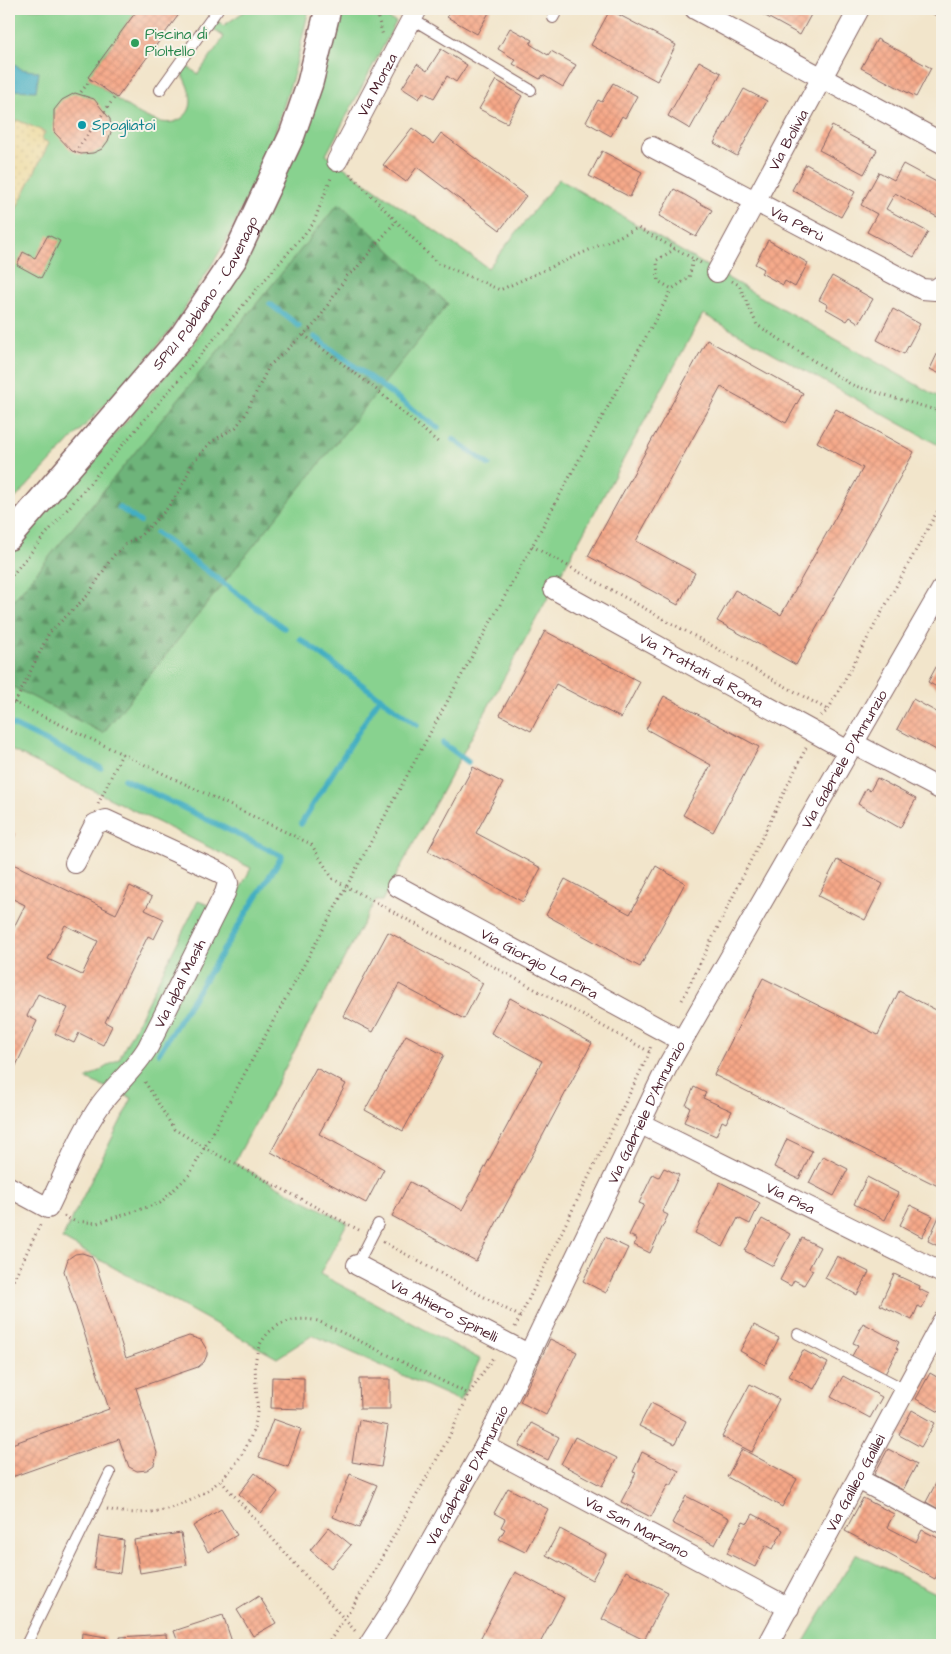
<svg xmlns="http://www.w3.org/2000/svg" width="951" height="1654" font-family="'Architects Daughter',sans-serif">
<defs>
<pattern id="forest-firs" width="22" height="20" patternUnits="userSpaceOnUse" patternTransform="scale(1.25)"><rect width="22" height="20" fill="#6eb47a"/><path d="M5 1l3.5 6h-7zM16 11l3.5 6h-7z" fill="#5c9264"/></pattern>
<pattern id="sand-dots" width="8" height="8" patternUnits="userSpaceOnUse" patternTransform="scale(1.25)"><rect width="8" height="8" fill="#eeda9e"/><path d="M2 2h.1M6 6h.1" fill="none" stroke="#cebb88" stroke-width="1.8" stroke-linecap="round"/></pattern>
<pattern id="building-cross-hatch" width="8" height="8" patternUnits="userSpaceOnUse" patternTransform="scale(1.25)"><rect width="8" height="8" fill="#f6a888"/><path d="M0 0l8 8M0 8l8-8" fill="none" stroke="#d49076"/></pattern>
</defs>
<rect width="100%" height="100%" fill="#f7f3e8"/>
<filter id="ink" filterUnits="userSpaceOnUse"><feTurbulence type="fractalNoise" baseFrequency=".02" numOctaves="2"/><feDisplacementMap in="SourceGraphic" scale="10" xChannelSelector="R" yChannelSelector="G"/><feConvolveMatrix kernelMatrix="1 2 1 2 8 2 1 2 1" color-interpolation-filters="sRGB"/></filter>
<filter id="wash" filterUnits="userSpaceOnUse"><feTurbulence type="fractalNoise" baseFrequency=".0096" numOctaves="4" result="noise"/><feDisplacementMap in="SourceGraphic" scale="20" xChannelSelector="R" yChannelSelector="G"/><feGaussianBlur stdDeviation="1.12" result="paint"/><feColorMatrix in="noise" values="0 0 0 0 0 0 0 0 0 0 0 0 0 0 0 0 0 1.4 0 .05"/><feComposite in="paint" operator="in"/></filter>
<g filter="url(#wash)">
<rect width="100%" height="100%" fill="#f2e5cb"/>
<g fill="#88d28f" stroke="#69785d">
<path d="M9,9H138L88,77C109,92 157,137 182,118C200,105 186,84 180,69L183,64L198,74L224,37L210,27L218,20L223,26L248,9H309L294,73L271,146L227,240L173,327L137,371L9,505Z"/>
<path d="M336,9H390L386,17L396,22L326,155L488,268L559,179L717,272L942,399V447L703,314L382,901H375L234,1163L347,1223L320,1274L480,1359L460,1401L313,1335L277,1358L62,1239L132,1098L86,1079L119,1059L198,901L228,912L251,868L9,749V555L192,346L238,271Z"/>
<path d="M856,1554L942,1596V1645H802Z"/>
</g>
<path fill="url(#forest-firs)" stroke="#5c6a52" d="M339,203L448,304L103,733L9,685V606Z"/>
<path fill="url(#sand-dots)" stroke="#9c7c64" d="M17,120L45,132L41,139L49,143L9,223V130Z"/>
<path fill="#43aec2" stroke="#466676" d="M9,59L21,69L39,72L36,91L9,90Z"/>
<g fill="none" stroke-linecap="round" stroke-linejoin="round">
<g stroke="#43aec2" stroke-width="5.5">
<path d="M270,304L299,326"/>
<path d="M315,337L438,428"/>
<path d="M453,439L489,465"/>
<path d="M119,507L140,522"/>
<path d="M156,533L284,628"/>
<path d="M300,639L417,725"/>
<path d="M9,723L101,768"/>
<path d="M443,743L468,762"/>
<path d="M124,779L282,856L159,1053"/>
<path d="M301,824L380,697"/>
</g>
</g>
<g id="blocks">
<g fill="url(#building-cross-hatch)" fill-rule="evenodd">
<path d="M138,9H183L117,98L88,77Z"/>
<path d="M451,9H491L477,34L447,17Z"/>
<path d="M762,9H814L800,35L760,13Z"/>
<path d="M924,9H942V19Z"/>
<path d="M610,10L676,45L657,81L591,45Z"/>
<path d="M510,28L532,40L530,44L548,55L551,51L576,65L563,87L543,75L540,79L513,64L516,60L498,49Z"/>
<path d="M877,39L931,68L916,97L861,68Z"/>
<path d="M441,49L467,65L456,82L447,76L434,98L423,92L419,99L402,88L417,64L427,71Z"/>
<path d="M699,61L721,73L690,129L668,116Z"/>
<path d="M496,80L522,96L507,123L479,109Z"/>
<path d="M613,83L637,96L625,118L622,116L611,136L586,122L598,100L602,102Z"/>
<path d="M744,89L767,101L737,156L714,143Z"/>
<path d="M75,93L94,99L110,119L111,132L108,141L102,149L93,153L81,154L72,151L54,132V110L62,100Z"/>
<path d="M832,126L877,150L864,174L819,150Z"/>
<path d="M412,128L433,144L441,133L526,196L500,230L417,167L406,182L383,165Z"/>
<path d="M602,151L642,172L630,197L589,176Z"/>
<path d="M806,164L855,192L841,217L792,190Z"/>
<path d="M903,164L942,185V207L937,217L895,193L886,209L928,232L914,257L867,232L877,214L861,205L879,172L894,180Z"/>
<path d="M674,189L712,210L696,237L659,216Z"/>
<path d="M48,235L60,241L41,278L17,265L23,252L35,258Z"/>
<path d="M768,240L808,263L795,287L785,281L783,285L761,273L764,269L755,264Z"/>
<path d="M832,276L873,299L859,323L850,317L847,321L826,309L828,305L819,300Z"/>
<path d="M893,309L920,324L904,354L877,340Z"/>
<path d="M707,340L803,393L786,423L721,387L636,541L695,573L678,605L588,556Z"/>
<path d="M942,344V375L930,369Z"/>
<path d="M836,409L914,452L796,665L717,621L735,590L781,615L863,468L817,442Z"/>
<path d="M545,631L640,682L621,718L556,684L531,731L500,715Z"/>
<path d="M942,656V690L928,682Z"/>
<path d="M664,696L759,747L713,832L683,815L711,765L646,729Z"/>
<path d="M913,699L942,715V753L897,729Z"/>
<path d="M473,767L503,783L476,833L541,868L523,902L428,851Z"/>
<path d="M877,778L916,799L900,828L858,804L866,788L870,791Z"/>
<path d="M9,831L16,834L9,848Z"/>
<path d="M837,860L883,884L865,920L818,896Z"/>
<path d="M9,862L116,914L130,886L152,897L145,910L164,919L154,939L148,936L105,1022L112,1026L103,1045L79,1033L74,1043L55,1034L68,1008L38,994L27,1016L37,1021L14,1070L9,1068V937L25,905L9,897ZM65,925L98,941L82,975L48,959Z"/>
<path d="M656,866L685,883L640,967L546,915L565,879L630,914Z"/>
<path d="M388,932L483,983L464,1019L399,984L373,1032L343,1016Z"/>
<path d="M763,978L878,1035L899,991L942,1013V1188L714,1075Z"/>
<path d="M510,998L592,1043L476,1261L392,1216L410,1182L462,1210L542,1061L491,1033Z"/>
<path d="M406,1035L444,1055L403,1131L365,1110Z"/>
<path d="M316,1068L346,1084L319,1134L384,1169L366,1203L271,1152Z"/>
<path d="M694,1087L706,1093L703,1098L732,1111L726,1123L722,1121L716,1136L684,1122L690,1107L686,1105Z"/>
<path d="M787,1139L812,1151L799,1179L774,1167Z"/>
<path d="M823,1156L848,1169L834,1196L809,1183Z"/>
<path d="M664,1168L679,1175L662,1212L668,1215L650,1253L634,1245L637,1239L629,1235L644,1205L639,1203L653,1174L659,1177Z"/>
<path d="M867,1177L898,1193L885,1220L854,1204Z"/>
<path d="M720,1182L760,1203L750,1224L738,1218L723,1247L695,1233Z"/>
<path d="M910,1205L933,1216L922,1237L900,1225Z"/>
<path d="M942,1210V1248L928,1241Z"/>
<path d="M762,1219L790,1234L773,1266L745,1251Z"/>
<path d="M605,1237L628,1248L606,1293L583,1281Z"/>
<path d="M802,1238L820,1247L809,1268L813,1270L804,1285L794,1280L791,1286L780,1280Z"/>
<path d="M82,1253L91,1256L96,1265L126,1358L189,1336L201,1340L207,1350V1355L204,1362L198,1367L136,1388L157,1453L154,1465L147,1470L137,1471L129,1467L119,1439L9,1478V1445L109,1409L64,1271L68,1259L75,1254Z"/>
<path d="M837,1256L869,1272L857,1295L825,1278Z"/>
<path d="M894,1274L920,1286L919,1289L929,1294L922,1308L918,1306L912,1320L880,1305Z"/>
<path d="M863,1323L899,1342L896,1348L898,1349L885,1374L852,1356L858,1345L853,1343Z"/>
<path d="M754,1325L779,1338L765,1365L740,1351Z"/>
<path d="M550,1339L577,1352L546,1415L520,1402Z"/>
<path d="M803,1350L828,1363L814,1389L789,1376Z"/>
<path d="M930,1373L942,1380L941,1413L916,1399Z"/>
<path d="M843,1376L882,1397L870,1418L831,1397Z"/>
<path d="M272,1377L304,1378V1409L271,1408Z"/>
<path d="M359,1379H390V1409H360Z"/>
<path d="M750,1384L779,1399L752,1452L722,1437Z"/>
<path d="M651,1403L686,1421L675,1444L639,1426Z"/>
<path d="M912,1410L935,1423L921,1447L899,1435Z"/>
<path d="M273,1419L301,1429L288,1467L259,1457Z"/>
<path d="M359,1420L388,1426L381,1467L352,1462Z"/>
<path d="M531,1423L559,1437L548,1460L519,1446Z"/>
<path d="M575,1437L617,1458L602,1486L561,1464Z"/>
<path d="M742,1449L797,1479L782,1507L727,1477Z"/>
<path d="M888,1449L917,1464L903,1490L874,1475Z"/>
<path d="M642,1452L679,1471L671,1486L668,1484L651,1517L621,1502L636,1473L633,1472Z"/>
<path d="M942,1472V1511L926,1502Z"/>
<path d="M255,1473L278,1492L261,1513L239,1494Z"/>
<path d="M350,1474L377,1485L359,1528L333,1517Z"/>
<path d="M508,1488L548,1509L525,1552L499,1539L505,1529L501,1527L505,1519L494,1513Z"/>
<path d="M686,1496L729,1518L715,1545L672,1523Z"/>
<path d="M863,1498L894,1514L887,1527L916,1542L922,1530L942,1540V1566L935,1579L845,1531Z"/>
<path d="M221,1509L237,1535L208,1552L193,1526Z"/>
<path d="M753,1514L783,1530L773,1549L766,1545L755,1567L727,1553L743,1521L748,1523Z"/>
<path d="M329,1527L351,1545L331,1568L310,1550Z"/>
<path d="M560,1529L606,1554L592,1580L546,1555Z"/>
<path d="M181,1533L187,1565L140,1573L134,1540Z"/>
<path d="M99,1536L124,1540L120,1573L94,1569Z"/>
<path d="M626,1571L668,1592L644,1640L602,1619Z"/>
<path d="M515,1572L564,1598L539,1645H493L480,1639Z"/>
<path d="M259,1596L276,1623L253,1636L237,1610Z"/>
<path d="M223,1615L233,1645H179L174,1631Z"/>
<path d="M82,1633L106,1637L105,1645H81Z"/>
<path d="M166,1634L167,1645H121L120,1637Z"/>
</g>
</g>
</g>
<g filter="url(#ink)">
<use href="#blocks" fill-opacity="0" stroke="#856463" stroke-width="1"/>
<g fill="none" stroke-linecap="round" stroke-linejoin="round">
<defs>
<g id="service">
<path d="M553,18L558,9"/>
<path d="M412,19L531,90"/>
<path d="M160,90L218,9"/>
<path d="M357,1265L378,1224"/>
<path d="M798,1334L906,1390"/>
<path d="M26,1645L110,1473"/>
</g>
<g id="minor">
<path d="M695,9L942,143"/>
<path id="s1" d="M652,147L922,289L935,290L942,285"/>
<path id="s2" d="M337,161L417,9"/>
<path id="s3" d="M717,272L859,9"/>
<path id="s4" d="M554,589L848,751"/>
<path d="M853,743L942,790"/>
<path id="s5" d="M397,886L682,1041"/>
<path id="s6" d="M639,1123L942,1273"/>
<path id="s7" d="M9,1187L48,1208C65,1174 79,1135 101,1104C116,1084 135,1069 148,1047L225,893L228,883L225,876L221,873L106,820L95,824L75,863"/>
<path id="s8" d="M357,1265L530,1355"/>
<path id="s9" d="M485,1446L789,1608"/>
<path d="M858,1479L942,1523"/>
<path id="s10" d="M369,1645L398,1600L485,1446L667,1067L942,589"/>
<path id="s11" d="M768,1645L942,1322"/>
</g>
<g id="tertiary">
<path id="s12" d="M9,537L183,335L234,259L292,135L310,83L328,9"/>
</g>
</defs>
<use href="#service" stroke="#856463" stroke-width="12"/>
<use href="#minor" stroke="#856463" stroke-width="22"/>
<use href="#tertiary" stroke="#856463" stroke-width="28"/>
<g stroke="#856463" stroke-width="3" stroke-dasharray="1 4" stroke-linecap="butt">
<path d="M380,9L377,14L383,36"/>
<path d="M81,92L91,79"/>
<path d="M75,152L115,97"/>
<path d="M350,174L436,262L500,290L638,228L701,263"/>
<path d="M675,249L657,260L658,281L672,289L689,278L693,259"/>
<path d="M732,281L739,285L757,325L852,385L942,412"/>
<path d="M304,335L372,386L439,443"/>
<path d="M532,546L828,710"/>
<path d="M9,579L46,534L313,224L331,178"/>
<path d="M9,700L311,844L333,879L650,1052"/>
<path d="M15,703L49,633L88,595L113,556L126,544L139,537L166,510L182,487L192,463L200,454L211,442L236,427L245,415L269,366L316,323L347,276L355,270L396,221"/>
<path d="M821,716L828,710L942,503"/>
<path d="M98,804L122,754"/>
<path d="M682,1000L806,748"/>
<path d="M145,1082L174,1129L205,1148L359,1230"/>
<path d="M64,1216L74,1221L97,1223L160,1203L190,1174L672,289"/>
<path d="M383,1242L521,1317"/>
<path d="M9,1289L40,1225"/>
<path d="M515,1327L648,1056L651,1045"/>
<path d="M221,1481L356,1632"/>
<path d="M107,1509C171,1526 241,1485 256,1420C261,1396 248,1363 262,1341C275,1321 296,1316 318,1321L469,1394"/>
<path d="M327,1645L367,1584L448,1439L469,1394L494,1356"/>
</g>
<use href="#service" stroke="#fff" stroke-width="10"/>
<use href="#minor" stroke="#fff" stroke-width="20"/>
<use href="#tertiary" stroke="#fff" stroke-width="25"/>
</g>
</g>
<circle fill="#2e9e5b" stroke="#f7f3e8" stroke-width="2" cx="135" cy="43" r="5"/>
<circle fill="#0f9aa8" stroke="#f7f3e8" stroke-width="2" cx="82" cy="125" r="5"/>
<g text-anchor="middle" stroke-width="4" stroke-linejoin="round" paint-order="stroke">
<g font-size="15" fill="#27864d" stroke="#f7f3e8" text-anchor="start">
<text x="145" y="39">Piscina di<tspan x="145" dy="17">Pioltello</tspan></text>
</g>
<g font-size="15" fill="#4a1f2b" stroke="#f7f3e8">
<text dy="5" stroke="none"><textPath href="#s2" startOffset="86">Via Monza</textPath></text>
<text dy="5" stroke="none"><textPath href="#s3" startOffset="150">Via Bolivia</textPath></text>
<text dy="5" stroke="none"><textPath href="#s1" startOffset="164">Via Perù</textPath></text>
<text dy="5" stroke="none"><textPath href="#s12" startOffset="314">SP121 Pobbiano - Cavenago</textPath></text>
<text dy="5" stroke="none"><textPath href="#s4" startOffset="168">Via Trattati di Roma</textPath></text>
<text dy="5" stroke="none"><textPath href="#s10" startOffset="1006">Via Gabriele D'Annunzio</textPath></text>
<text dy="5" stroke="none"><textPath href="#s5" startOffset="162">Via Giorgio La Pira</textPath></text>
<text dy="5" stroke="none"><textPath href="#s7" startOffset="306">Via Iqbal Masih</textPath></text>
<text dy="5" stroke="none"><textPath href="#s10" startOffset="601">Via Gabriele D'Annunzio</textPath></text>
<text dy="5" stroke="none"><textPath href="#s6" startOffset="169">Via Pisa</textPath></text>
<text dy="5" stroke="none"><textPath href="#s8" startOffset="98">Via Altiero Spinelli</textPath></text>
<text dy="5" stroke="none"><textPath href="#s10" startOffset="196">Via Gabriele D'Annunzio</textPath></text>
<text dy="5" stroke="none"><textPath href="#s11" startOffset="184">Via Galileo Galilei</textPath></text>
<text dy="5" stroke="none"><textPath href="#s9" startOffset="172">Via San Marzano</textPath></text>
</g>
<g font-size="15" fill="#0d838f" stroke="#f7f3e8" text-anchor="start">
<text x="92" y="130">Spogliatoi</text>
</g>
</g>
<rect width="951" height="1654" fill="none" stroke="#f7f3e8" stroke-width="30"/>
</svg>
